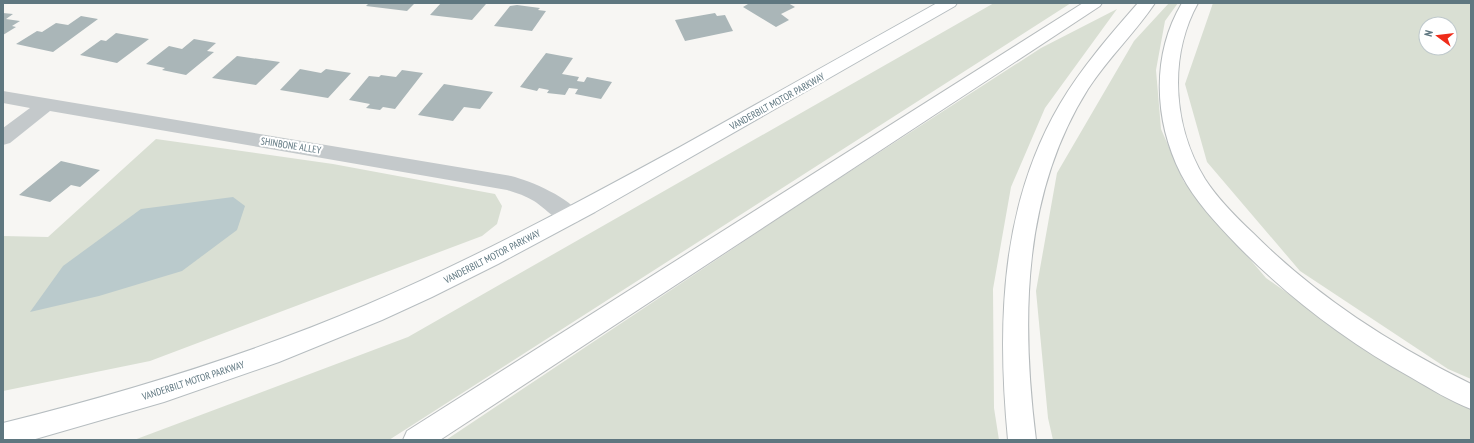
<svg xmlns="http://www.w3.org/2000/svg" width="1474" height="443" font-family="'PT Sans Narrow',sans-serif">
<rect width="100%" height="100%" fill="#f7f6f3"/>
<g fill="#d9dfd3" fill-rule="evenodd">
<path d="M994,3H1071L389,440H134L408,337Z"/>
<path d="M1169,3H1178L1165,21L1156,70L1161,129L1184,182L1266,278L1377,356L1471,403V440H1053L1048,418L1036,291L1057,173L1134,41Z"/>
<path d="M1213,3H1471V379L1448,369L1300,271L1207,162L1185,84ZM1426,24H1450V48H1426Z"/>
<path d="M1117,9L1045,108L1011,187L993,289L994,408L999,440H446L815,194L1041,48Z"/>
<path d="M156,139L333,164L495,194L502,206L497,224L482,236L150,361L3,391V236L48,237Z"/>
</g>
<path fill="#bacacc" d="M233,197L245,206L237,230L182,271L99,296L30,312L63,266L141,209Z"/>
<g fill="#aab6b8">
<path d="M369,3H415L407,11L366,6Z"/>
<path d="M441,3H477L486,4L472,20L430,15Z"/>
<path d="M746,3H788L795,7L781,14L789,20L776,27L743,7L748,4Z"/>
<path d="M517,5L540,8L538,10L546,11L532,31L494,26L510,6Z"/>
<path d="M3,13L13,14L6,19L20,21L12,26L16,27L3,35Z"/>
<path d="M715,13L717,16L725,15L733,31L685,41L675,20Z"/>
<path d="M81,16L98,19L53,52L16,44L37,31L42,32L56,23L68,25Z"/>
<path d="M116,33L149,39L117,63L80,55L101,40L106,41Z"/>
<path d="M194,39L216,43L207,51L214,52L186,75L162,70L165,68L146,64L169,46L182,49Z"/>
<path d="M546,53L573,58L562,74L579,77L577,81L584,82L587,77L612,82L601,99L575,94L578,89L569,88L565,95L547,93L549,90L539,88L537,91L520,87Z"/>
<path d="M237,56L280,62L256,85L212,78Z"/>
<path d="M300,69L321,73L326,69L351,73L328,98L280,90Z"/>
<path d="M402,70L423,73L395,109L383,107L380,110L366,108L370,104L349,100L369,76L379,77L381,75L396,77Z"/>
<path d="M444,84L493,92L480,109L464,107L453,121L418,115Z"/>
<path d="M61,161L100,170L80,187L71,185L50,202L19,195Z"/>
</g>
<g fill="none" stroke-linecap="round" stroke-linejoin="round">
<defs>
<path id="secondary" d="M937,3H957L955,6L595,212L498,264L432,297L382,320L279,362L164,402L32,440H3V423C127,392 249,355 366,305C474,259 577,203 680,147C766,99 851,51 937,3Z"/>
<g id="highway">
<path d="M1083,3H1102L1100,6L440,440H403L407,431Z"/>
<path d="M1138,3H1155C1135,33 1108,58 1088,89C1022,194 1021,320 1036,440H1008C997,325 1000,206 1060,104C1082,67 1110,35 1138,3Z"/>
<path d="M1182,3H1198C1168,57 1173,127 1205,179C1218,199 1236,217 1253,233C1317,297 1391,344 1471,384V409C1450,401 1431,389 1412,378C1347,342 1289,298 1237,245C1216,223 1195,201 1181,174C1154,121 1151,55 1182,3Z"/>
</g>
</defs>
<use href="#secondary" stroke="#b6bdc0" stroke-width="2"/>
<use href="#highway" stroke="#b6bbbd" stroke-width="2"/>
<path fill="#c4c9cb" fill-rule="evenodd" d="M3,91L511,176C531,181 571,198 581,216L578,222C560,227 548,210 534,201C526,196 516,193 507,190L50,111L10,143L3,145V128L30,108L3,103Z"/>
<use href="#secondary" fill="#fff" fill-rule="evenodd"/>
<use href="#highway" fill="#fff" fill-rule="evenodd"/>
</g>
<g text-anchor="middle" stroke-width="4" stroke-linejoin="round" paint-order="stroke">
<g font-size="10" fill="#5f7780" stroke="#fff">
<text transform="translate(777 101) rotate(-29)" y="4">VANDERBILT MOTOR PARKWAY</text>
<text transform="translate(291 145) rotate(9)" y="4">SHINBONE ALLEY</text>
<text transform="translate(492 256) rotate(-27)" y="4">VANDERBILT MOTOR PARKWAY</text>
<text transform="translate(193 380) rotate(-18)" y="4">VANDERBILT MOTOR PARKWAY</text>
</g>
</g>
<rect width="1474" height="443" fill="none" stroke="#5f7780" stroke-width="8"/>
<g transform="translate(1438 36) rotate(285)"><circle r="19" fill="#ffffff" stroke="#bfc9cc"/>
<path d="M0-3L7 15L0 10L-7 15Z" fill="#ef2c1a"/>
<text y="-6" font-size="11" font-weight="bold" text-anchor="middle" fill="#5f7780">N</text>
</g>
</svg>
